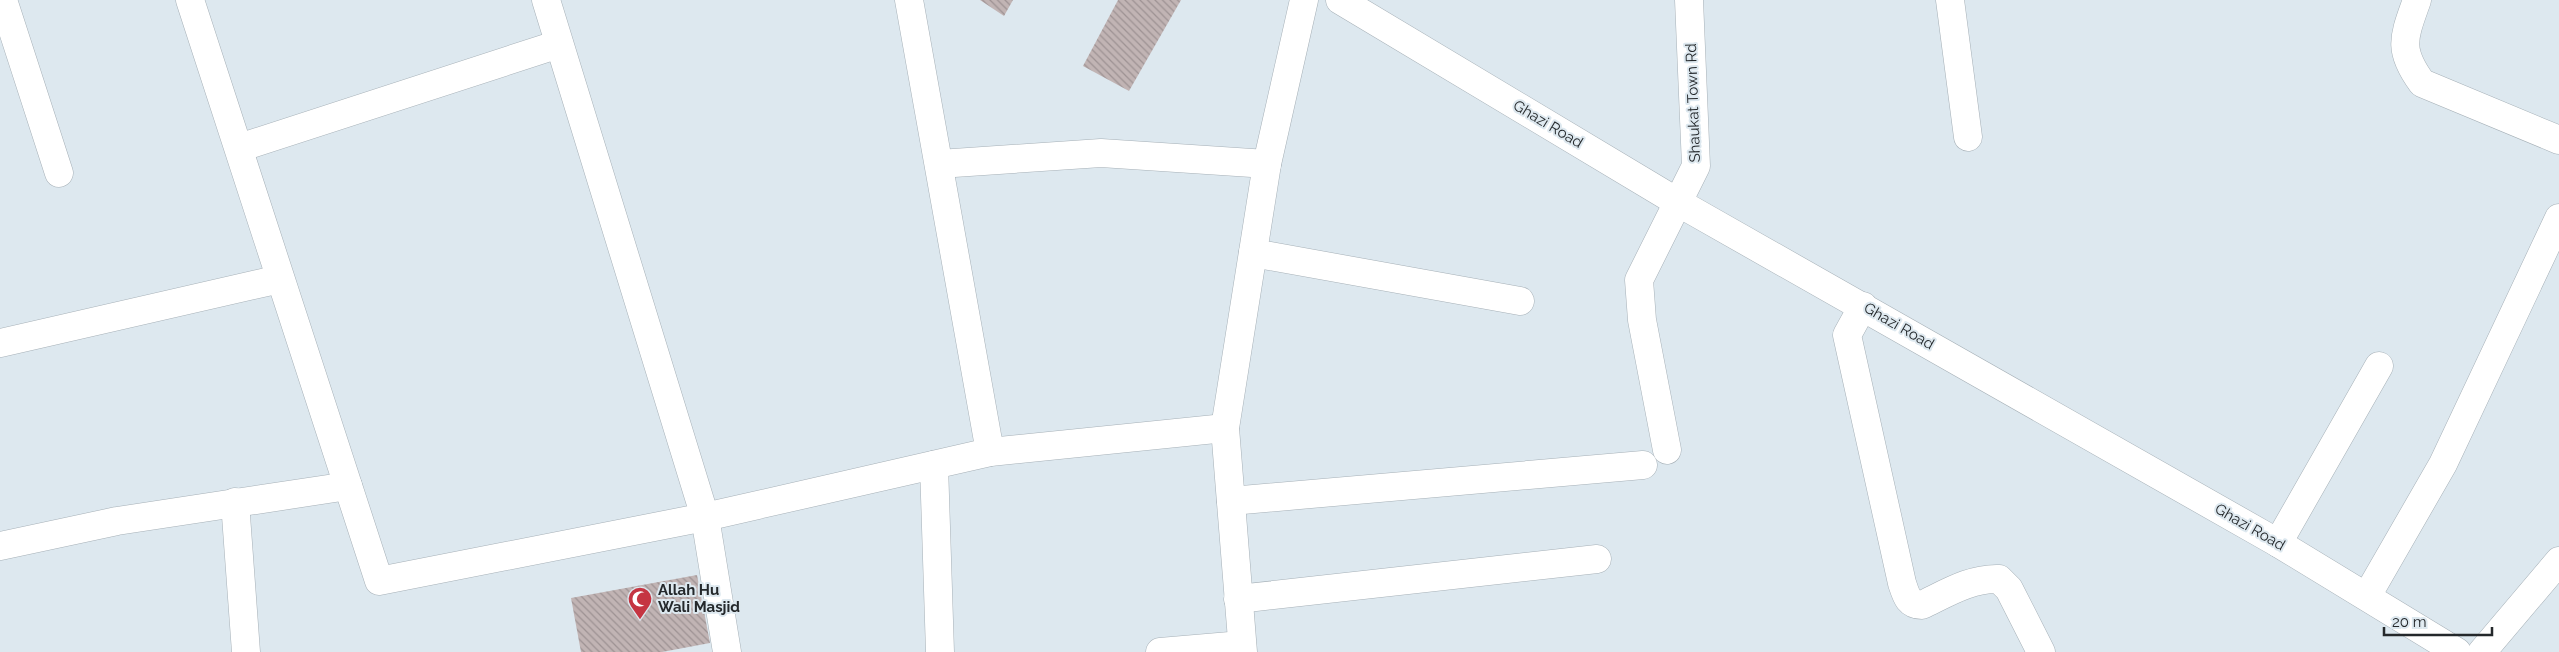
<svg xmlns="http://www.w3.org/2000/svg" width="2559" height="652" font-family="Raleway,sans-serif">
<defs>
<pattern id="building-back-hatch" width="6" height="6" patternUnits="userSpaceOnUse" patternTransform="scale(1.25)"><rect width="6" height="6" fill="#c1b4b4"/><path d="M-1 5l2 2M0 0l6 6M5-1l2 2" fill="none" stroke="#9d9293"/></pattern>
</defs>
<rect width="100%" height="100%" fill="#dde8ef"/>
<g fill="url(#building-back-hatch)">
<path d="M980,0H1013L1004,16Z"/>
<path d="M1118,0H1181L1129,91L1083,66Z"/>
<path d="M697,575L710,643L662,652H581L571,598Z"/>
</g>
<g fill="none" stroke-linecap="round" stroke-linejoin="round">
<defs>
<g id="minor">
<path d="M3,0L59,173"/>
<path d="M190,0L379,581L705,517L990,452L1225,428"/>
<path d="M546,0L705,517L727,652"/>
<path d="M909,0L990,452"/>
<path d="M1950,0L1968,137"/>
<path d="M2417,0C2404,37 2397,49 2422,83L2559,140"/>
<path d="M239,148L559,44"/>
<path d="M939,164L1101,153L1267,164"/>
<path d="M1253,253L1520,301"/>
<path d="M1863,306L1847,335L1902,583C1906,595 1908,605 1922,605C1947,593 1971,578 1999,579L2009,589L2041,652"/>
<path d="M0,343L280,279"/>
<path d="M1667,450L1642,320L1639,280L1696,166L1689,0"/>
<path d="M934,465L940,652"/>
<path d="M1231,501L1643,465"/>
<path d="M235,502L246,652"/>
<path d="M2278,543L2379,366"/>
<path d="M0,546L117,521L348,486"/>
<path d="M2367,596L2443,464L2559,218"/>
<path d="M1238,599L1597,559"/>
<path d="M1160,652L1242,645"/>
<path d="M1243,652L1225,428L1267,164L1304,0"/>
<path d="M2482,652L2559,561"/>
</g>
<path id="secondary" d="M1340,0L1679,203L2278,543L2457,652"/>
</defs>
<use href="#minor" stroke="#a6b0b7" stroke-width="29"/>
<use href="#secondary" stroke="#a6b0b7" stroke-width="29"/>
<use href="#minor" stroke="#fff" stroke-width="28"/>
<use href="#secondary" stroke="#fff" stroke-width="28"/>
</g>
<defs>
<symbol id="mosque-pin" viewBox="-11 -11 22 30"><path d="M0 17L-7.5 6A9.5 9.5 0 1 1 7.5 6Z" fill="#c53542" stroke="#dde8ef"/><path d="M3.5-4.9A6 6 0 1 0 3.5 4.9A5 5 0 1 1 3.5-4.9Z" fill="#fff"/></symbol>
</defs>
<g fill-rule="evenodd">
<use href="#mosque-pin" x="626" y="585" width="28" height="38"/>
</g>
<g text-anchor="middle" stroke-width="4" stroke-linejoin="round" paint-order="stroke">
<g font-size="15" fill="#24282b" stroke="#dde8ef">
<text transform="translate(1693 103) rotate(-92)" y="5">Shaukat Town Rd</text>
<text transform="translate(1548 124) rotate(31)" y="5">Ghazi Road</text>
<text transform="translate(1899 326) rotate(30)" y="5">Ghazi Road</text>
<text transform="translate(2250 527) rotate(30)" y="5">Ghazi Road</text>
</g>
<g font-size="15" font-weight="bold" fill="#24282b" stroke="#dde8ef" text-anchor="start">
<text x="658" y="595">Allah Hu<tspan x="658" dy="17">Wali Masjid</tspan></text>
</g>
</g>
<path d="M2384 627v8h108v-8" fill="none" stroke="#24282b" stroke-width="2.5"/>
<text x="2392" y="627" font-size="15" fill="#24282b" stroke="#dde8ef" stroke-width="4" paint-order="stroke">20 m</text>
</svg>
